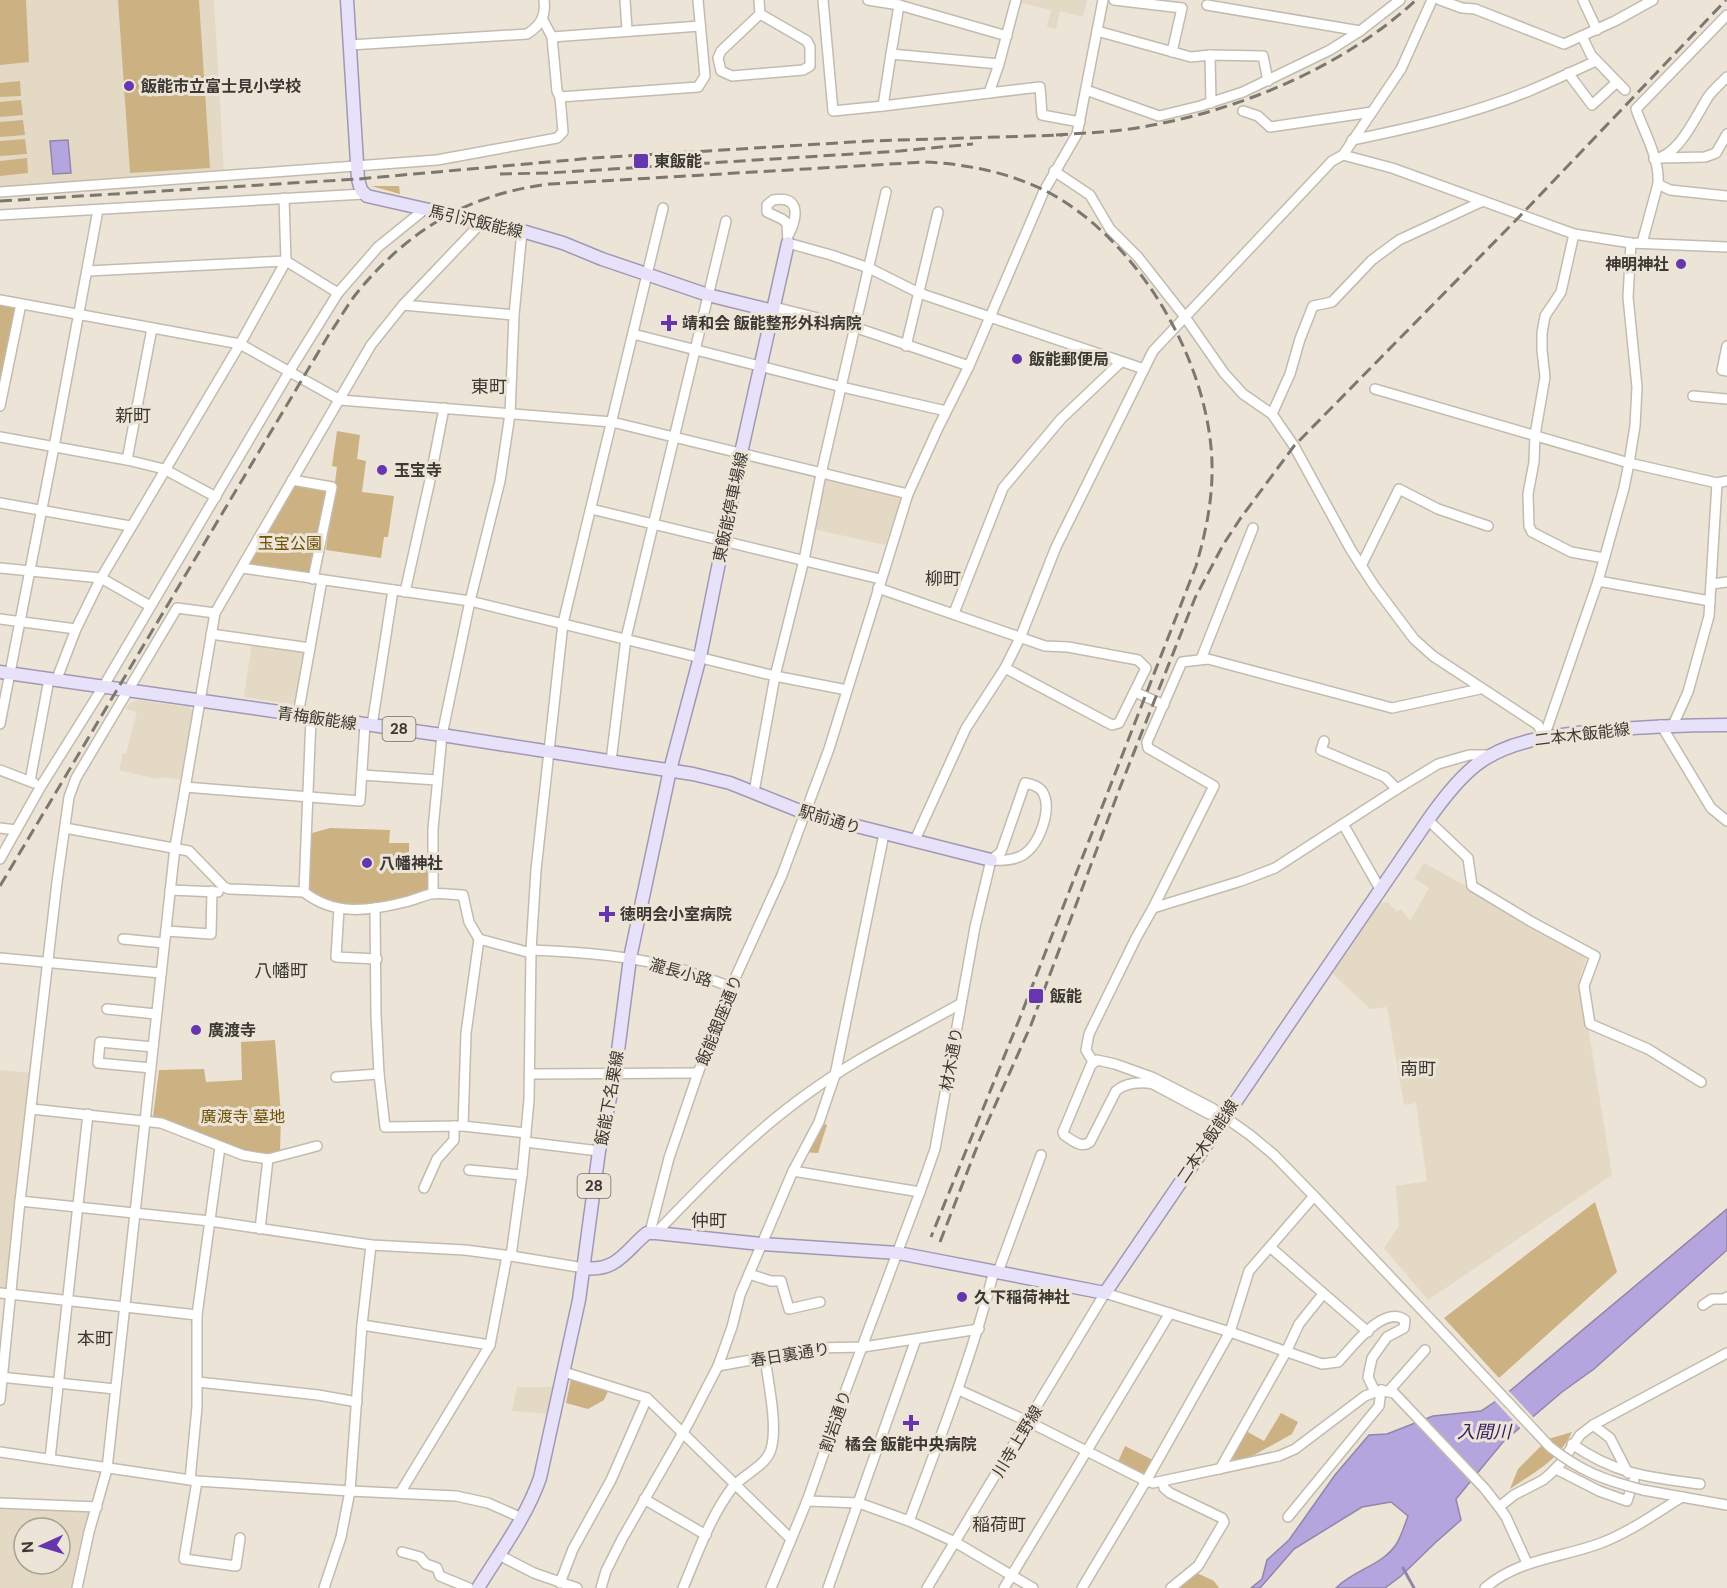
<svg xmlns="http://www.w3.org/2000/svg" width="1727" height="1588" font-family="'DM Sans','Noto Sans JP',sans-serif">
<rect width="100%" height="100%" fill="#ece4d6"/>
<g fill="#e4d9c4" fill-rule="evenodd">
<path d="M0,0H214L224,172L0,187Z"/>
<path d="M1020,0H1087L1083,17L1060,11L1056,29L1047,27L1051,10L1020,3Z"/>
<path d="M824,478L902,497L885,545L813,529Z"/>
<path d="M252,641L304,649L306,654L298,700L292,704L244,697Z"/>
<path d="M137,700L189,707L193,712L182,780L164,777L157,779L119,770L123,753L126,754L137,712L126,709L129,704Z"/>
<path d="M1424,863L1588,953L1580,977L1612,1175L1428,1300L1384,1248L1399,1226L1396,1186L1427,1181L1416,1103L1404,1105L1387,1007L1370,1009L1332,973L1380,903L1388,902L1397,912L1401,909L1410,921L1429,888L1414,878Z"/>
<path d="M0,1070L31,1073L6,1289L0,1288Z"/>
<path d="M517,1387H557L552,1414L512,1411Z"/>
<path d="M0,1507L90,1511L73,1588H0ZM24,1528H60V1564H24Z"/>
</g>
<g fill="#ccb282">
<path d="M0,0H26L29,62L0,65Z"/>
<path d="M118,0H199L210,168L130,173Z"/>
<path d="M20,81L21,96L0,97V83Z"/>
<path d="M21,100L23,115L0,117V102Z"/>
<path d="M23,120L25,135L0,137V122Z"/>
<path d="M25,139L27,154L0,156V141Z"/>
<path d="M27,158L28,173L0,176V161Z"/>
<path d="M371,186H399L400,194Z"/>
<path d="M0,300L21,304L0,406Z"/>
<path d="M337,431L360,435L357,459L366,461L362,492L394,496L388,537H384L381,558L326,550L337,467L332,466Z"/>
<path d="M292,480L332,487L313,579L248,569L245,562Z"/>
<path d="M330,828L390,830L389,843H409V855H432L433,893L406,902L339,909L304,893L305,835Z"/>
<path d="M275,1040L281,1114L280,1152L265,1157L242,1153L164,1118L153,1117L159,1070L204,1069L206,1082L242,1080L241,1042Z"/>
<path d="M819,1122L827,1125L818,1153L802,1152Z"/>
<path d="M1595,1202L1617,1272L1499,1378L1444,1318Z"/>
<path d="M571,1379L609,1389L604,1400L588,1409L566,1403Z"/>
<path d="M1281,1413L1298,1422L1292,1434L1254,1455L1235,1461L1229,1457L1246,1431L1264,1441Z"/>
<path d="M1572,1432C1558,1461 1536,1471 1510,1489L1518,1469L1548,1439Z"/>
<path d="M1125,1446L1153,1460L1146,1475L1118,1462Z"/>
<path d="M1197,1573L1214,1581L1219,1588H1176Z"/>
</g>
<g fill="#b5a5de" stroke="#9185ab" stroke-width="1.5">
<path d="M68,140L71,173L53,174L50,141Z"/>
<path d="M1727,1209V1250L1594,1369L1562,1392L1503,1442L1456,1499L1461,1520L1435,1543L1401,1576L1385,1588H1336C1353,1570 1384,1565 1397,1543C1402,1534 1405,1524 1408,1516L1391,1502L1362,1507L1294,1549L1260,1588H1251L1262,1579L1267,1560L1289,1540L1335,1475L1369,1435L1387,1434L1433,1416L1481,1411L1505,1395Z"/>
</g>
<path fill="#ece4d6" d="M1507,1389L1535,1419L1522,1430L1493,1399Z"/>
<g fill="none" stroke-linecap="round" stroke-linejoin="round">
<path stroke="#9185ab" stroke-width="3" d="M1403,1568L1414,1588"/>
<defs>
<g id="minor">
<path d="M625,0L627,30"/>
<path d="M759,0L760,14"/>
<path d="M823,0L833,111L883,106L891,54L999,64L989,93L1040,87L1042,115L1080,122"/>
<path d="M868,0L899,5L1007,36"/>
<path d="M1114,0L1182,8L1172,52"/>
<path d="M1440,0L1462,8L1475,9L1564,44L1615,21L1653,0"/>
<path d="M1583,0L1597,30"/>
<path d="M1207,5L1360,31"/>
<path d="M760,14L807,41L810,47V66L803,70L732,76L721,71L718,58L721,51Z"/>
<path d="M543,20L552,37L557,91L560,97"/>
<path d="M1097,31L1191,57L1210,55L1263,56L1268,81"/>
<path d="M1582,36L1591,55L1625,90"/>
<path d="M552,37L700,26"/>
<path d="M350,45L527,34C541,25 546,16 544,0"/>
<path d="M891,54L899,5"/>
<path d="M1210,55L1211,103"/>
<path d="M999,64L1016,0"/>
<path d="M1568,73L1592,105L1617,82"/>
<path d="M1086,90L1159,116L1200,106L1243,92L1330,50L1360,31L1400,0"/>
<path d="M883,106L989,93"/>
<path d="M1243,111L1258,116L1270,127L1372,112"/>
<path d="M1352,140C1411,128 1472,114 1529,91C1552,81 1574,71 1596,61"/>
<path d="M1343,155L1392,168L1574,234L1631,243L1727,247"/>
<path d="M1661,158L1705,157L1716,153L1727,134"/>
<path d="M1654,159C1679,156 1696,116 1708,97C1713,90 1721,83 1727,77"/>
<path d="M1054,171L1090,195L1110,229L1138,257L1185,317L1224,373L1243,394L1272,414L1294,446L1351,550L1375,587L1414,639L1433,656L1538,725L1544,737"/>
<path d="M1658,184C1660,159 1644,132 1636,109L1727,15"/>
<path d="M0,192L437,160L557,138L563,132L560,97L698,87L705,76L698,0"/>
<path d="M0,215L364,194"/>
<path d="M789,234C798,216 800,195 773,200L767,205V212L782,219L787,223L788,243L831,255L869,268L919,293L1144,369"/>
<path d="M1574,234L1561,292L1545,316L1542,333V350L1545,377L1535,435L1534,462L1528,494L1529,526L1532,532L1571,552L1604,558"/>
<path d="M1642,243L1658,184L1670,190L1727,196"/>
<path d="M88,271L286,261L338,293"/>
<path d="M0,300L240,344L340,400L612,422L908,494"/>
<path d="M403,305L514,315"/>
<path d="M774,307L854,327L969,366"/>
<path d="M633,334L842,387L946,411"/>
<path d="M906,346L938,212"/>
<path d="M1727,346L1722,370L1727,371"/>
<path d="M1375,389L1629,463L1717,483"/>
<path d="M1693,396L1727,399"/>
<path d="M0,406L21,304"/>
<path d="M1272,414L1290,374L1300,339L1313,306L1332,302L1372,260L1399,240L1483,201"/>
<path d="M0,437L127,460L164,469L216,497"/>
<path d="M127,460L152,328"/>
<path d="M292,480L332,487L313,579"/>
<path d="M0,503L130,526"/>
<path d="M591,509L880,579"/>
<path d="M1361,566L1399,489L1438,509L1488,526"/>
<path d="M0,568L101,578L150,606"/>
<path d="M242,568L470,601L775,676L847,690"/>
<path d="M1598,581L1710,601"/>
<path d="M1712,584L1727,582"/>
<path d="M878,588L1045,646L1068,647L1138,660L1146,668L1119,723L1112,725L1005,668"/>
<path d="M405,592L430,480L444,408"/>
<path d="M954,613L1003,488L1061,419L1121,362"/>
<path d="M0,619L76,629"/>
<path d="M211,634L310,648"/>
<path d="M1201,659L1253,528"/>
<path d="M56,681L76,629L101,578L240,344L286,261L284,198"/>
<path d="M1135,692L1164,705"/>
<path d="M298,715L322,580"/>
<path d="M311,717L304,892C334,916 369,911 405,902C414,900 422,896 431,894C441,892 453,895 463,895L469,922L479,939L466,1033L463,1126L526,1133"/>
<path d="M0,724L54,447L98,210"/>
<path d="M372,725L393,590"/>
<path d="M1661,725L1711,808L1727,821"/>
<path d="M1673,725L1688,692L1709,616L1717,483L1727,481"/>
<path d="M1544,737L1598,581L1624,488L1629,463L1635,426L1637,387L1628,297L1631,243"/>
<path d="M1324,741L1321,750L1385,777L1397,789"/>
<path d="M611,761L626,638L726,221"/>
<path d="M0,770L34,783"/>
<path d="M362,775L437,780"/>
<path d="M30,781L49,679"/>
<path d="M1025,783C1031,784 1038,786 1042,791C1053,808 1040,844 1023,855C1014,860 1002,861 991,860L1001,852Z"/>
<path d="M185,787L360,801L365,724"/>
<path d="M754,792L775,676L804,560L821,474L886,192"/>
<path d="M1428,820L1468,858L1472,886L1530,921L1595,956L1584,986L1590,1024L1648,1049L1701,1082"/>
<path d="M1343,824L1380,889"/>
<path d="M0,828L16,830"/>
<path d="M65,828L189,851L224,887L229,889L304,892"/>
<path d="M914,842L966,728L1005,668L1020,638L1056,547L1153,351L1332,161L1343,155L1401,69L1432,0"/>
<path d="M0,859L41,786L103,687L289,372L338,293L378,247L425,209"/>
<path d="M170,890L218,892"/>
<path d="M433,893V829L442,735L470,601L500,481L510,414L514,315L522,231"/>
<path d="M375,908L376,1015L379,1074L385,1127L463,1126"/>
<path d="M1153,908L1214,786L1148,748L1147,742L1182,662L1208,659L1392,708L1480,689"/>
<path d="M339,909L336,957L377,959"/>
<path d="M166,931L211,934L212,891"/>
<path d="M123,939L164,943"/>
<path d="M479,939L531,953"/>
<path d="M531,950C582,952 634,956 683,970C699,975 715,981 731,987"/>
<path d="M0,958L161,973"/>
<path d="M107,1009L156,1014"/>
<path d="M1093,1062L1086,1050L1089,1034L1136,938L1153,908L1241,881L1275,868L1397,789L1438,764L1469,755H1492"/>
<path d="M151,1068L98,1063L100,1042L153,1047"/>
<path d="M530,1074L698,1073"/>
<path d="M336,1077L379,1074"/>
<path d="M32,1109L161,1123L243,1155L268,1159L317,1146"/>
<path d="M1223,1118L1209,1114L1153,1084C1141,1081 1125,1083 1116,1091L1090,1142C1081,1149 1072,1140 1064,1135L1063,1132L1091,1065L1097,1060L1115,1064L1154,1078L1212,1108L1250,1135L1273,1154L1314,1196L1435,1324"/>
<path d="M525,1142L599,1151"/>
<path d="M469,1170L522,1175"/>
<path d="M793,1171L920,1192"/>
<path d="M424,1188L437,1159L454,1140V1126"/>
<path d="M20,1201L210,1221L371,1245L465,1250L511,1256L584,1268"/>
<path d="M260,1229L268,1159"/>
<path d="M650,1232L669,1158L698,1073L731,987L782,875L829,749L908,494L938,428L969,366L1044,191L1077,134L1103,0"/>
<path d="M656,1233C704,1183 751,1134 807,1094C854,1059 909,1033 960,1004"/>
<path d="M1270,1247L1368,1332"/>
<path d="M511,1256L522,1175L529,1100L531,950L536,870L563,623L663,208"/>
<path d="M998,1272L1041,1155"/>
<path d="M749,1274L771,1281H781L789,1309L820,1302"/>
<path d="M0,1293L197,1315"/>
<path d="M1703,1305L1712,1299H1726L1727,1297"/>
<path d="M362,1325L490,1345"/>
<path d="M718,1366L816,1348L863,1347L979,1329"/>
<path d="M564,1372L647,1398L791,1539"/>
<path d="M0,1377L115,1389"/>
<path d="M198,1382L318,1395L357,1402"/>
<path d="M959,1390L1029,1422L1146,1481L1153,1483L1279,1456L1295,1449L1365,1396L1381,1390L1394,1393L1485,1489L1499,1507L1506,1517L1527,1563"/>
<path d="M1388,1392L1425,1350"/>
<path d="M0,1400L20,1201L57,882L69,797L76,778L177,608L215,613"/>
<path d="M1593,1425L1610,1438L1628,1473"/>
<path d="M1572,1444C1617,1475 1648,1477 1700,1484"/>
<path d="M0,1452L197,1481L350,1491L456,1496L488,1503L522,1518"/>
<path d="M50,1459L88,1114"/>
<path d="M1220,1469L1286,1352L1299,1324L1323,1294"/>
<path d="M1556,1469L1599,1491L1627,1501L1634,1480"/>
<path d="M190,1480L197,1407V1315L220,1147"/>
<path d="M197,1481L184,1559L236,1566L240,1538"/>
<path d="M1163,1482L1164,1488L1170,1493L1222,1518L1224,1522L1198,1566L1171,1588"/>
<path d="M1643,1490L1727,1505"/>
<path d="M400,1493L490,1345L507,1256"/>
<path d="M644,1499L706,1535"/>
<path d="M807,1501L859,1503L909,1521L955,1542L1033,1588"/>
<path d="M0,1503L97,1507"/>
<path d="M1499,1507L1514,1495L1543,1480L1550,1474L1561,1463L1580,1435L1593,1425L1727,1353"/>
<path d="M1288,1517L1379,1406L1381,1390"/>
<path d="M909,1521C940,1438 972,1357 994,1271"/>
<path d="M402,1552L420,1557L426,1564L437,1568L440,1576L469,1588"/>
<path d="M499,1555L534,1573L577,1588"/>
<path d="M560,1583L573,1549L611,1480L647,1398"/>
<path d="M77,1588L89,1532L107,1469L175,847L215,613L371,345L403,305L482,222"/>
<path d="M324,1588L341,1537L350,1491L362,1325L371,1245"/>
<path d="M601,1588L606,1571L622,1539L689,1422L718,1366L732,1327L740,1295L793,1171L819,1122L835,1075L884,834"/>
<path d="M683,1588C697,1555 710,1517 732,1488C744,1473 769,1466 772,1445C777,1422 768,1382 765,1357"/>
<path d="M771,1588L807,1501L847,1387L920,1192L935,1149L975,927L991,860"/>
<path d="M828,1588L916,1339"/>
<path d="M927,1588L1105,1293L1230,1332L1322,1364L1338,1362C1352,1348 1383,1304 1405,1320L1404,1328L1387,1337L1372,1358L1368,1377L1375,1392"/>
<path d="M1004,1588L1170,1313"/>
<path d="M1082,1588L1146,1481L1230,1332L1249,1271L1314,1196"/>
<path d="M1485,1588C1518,1559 1561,1558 1601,1543C1630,1532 1656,1513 1682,1497"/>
</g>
<g id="major">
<path d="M347,0L358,179L361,190L367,196L522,231L563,243L602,259L708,295L773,311"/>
<path d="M0,672L442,735L693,774L730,783L805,813L991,860"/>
<path d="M584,1268C617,1272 625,1251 647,1233H656L761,1244L898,1253L1105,1293L1428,820C1442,800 1457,780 1476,765C1510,739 1553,736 1594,731C1639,727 1682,725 1727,725"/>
<path d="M478,1588C500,1552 526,1518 540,1478L579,1300L599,1151L615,1074L630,958L670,770L700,657L741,453L788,243"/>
</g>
</defs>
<use href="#minor" stroke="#c3bbae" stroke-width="12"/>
<use href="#major" stroke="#a199b3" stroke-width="15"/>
<use href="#minor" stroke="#fff" stroke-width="9"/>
<use href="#major" stroke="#e8e1fa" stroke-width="12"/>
<g stroke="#7c776f" stroke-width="3" stroke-dasharray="12 6" stroke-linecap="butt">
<path d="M1056,135C1085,133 1114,132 1142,127C1238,111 1344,67 1416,0"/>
<path d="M500,174L548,173L900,151L973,144"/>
<path d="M0,201L358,179L593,158L869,141L1063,135"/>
<path d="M0,886L328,336C338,322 346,307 356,294C408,230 468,194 550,184L925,162C967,164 1006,172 1044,190C1137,237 1209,360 1212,463C1213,498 1206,532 1196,566L1019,1020L931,1237"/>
<path d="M940,1242L980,1139L1031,1025L1119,790L1195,598L1223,545L1240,519L1294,446L1521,215L1726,0"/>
</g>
<defs>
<path id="minor-bridge" d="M1435,1324L1550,1447C1582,1472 1604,1480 1643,1490"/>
</defs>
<use href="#minor-bridge" stroke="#c3bbae" stroke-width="12" stroke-linecap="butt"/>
<use href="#minor-bridge" stroke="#fff" stroke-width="9"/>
</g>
<g fill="#6636ae" stroke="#ece4d6" stroke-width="2">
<circle cx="129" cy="86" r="6"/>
<rect x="633" y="153" width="16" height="16" rx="3"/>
<circle cx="1681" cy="264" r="6"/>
<path d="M666 314h6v6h6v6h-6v6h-6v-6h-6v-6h6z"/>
<circle cx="1017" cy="359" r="6"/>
<circle cx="382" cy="470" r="6"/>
<circle cx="367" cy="863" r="6"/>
<path d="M604 905h6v6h6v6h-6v6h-6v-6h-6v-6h6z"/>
<rect x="1028" y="988" width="16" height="16" rx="3"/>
<circle cx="196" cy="1030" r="6"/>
<circle cx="962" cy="1297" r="6"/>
<path d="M908 1414h6v6h6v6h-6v6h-6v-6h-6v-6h6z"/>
</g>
<g text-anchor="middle" stroke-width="6" stroke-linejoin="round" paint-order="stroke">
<g fill="#ece4d6" stroke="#716c65" stroke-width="1.5">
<rect x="382.5" y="717" width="33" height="24" rx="4.5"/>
<rect x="577.5" y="1174" width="33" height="24" rx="4.5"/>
</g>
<g font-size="15" font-weight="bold" fill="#3c3934">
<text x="399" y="734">28</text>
<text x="594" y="1191">28</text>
</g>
<g font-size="16" font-weight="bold" fill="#3c3934" stroke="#ece4d6" text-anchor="start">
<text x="141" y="92">飯能市立富士見小学校</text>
<text x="654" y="167">東飯能</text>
<text x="1669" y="270" text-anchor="end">神明神社</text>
<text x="682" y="329">靖和会 飯能整形外科病院</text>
<text x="1029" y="365">飯能郵便局</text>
<text x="394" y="476">玉宝寺</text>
<text x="379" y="869">八幡神社</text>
<text x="620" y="920">徳明会小室病院</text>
<text x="1050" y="1002">飯能</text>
<text x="208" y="1036">廣渡寺</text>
<text x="974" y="1303">久下稲荷神社</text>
<text x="911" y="1450" text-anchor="middle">橘会 飯能中央病院</text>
</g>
<g font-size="16" fill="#3c3934" stroke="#ece4d6">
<text transform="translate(476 221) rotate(13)" y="6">馬引沢飯能線</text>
<text transform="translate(730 507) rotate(-78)" y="6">東飯能停車場線</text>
<text transform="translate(317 718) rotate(8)" y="6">青梅飯能線</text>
<text transform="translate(1582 734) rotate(-7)" y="6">二本木飯能線</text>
<text transform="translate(830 819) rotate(17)" y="6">駅前通り</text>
<text transform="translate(681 972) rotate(16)" y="6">瀧長小路</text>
<text transform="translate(719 1020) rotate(-68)" y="6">飯能銀座通り</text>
<text transform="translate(951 1059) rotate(-80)" y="6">材木通り</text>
<text transform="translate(609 1098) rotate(-80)" y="6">飯能下名栗線</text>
<text transform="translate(1207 1141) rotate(-56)" y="6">二本木飯能線</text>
<text transform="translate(790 1354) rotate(-9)" y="6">春日裏通り</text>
<text transform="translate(835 1421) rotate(-71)" y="6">割岩通り</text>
<text transform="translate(1017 1441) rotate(-59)" y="6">川寺上野線</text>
</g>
<g font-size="16" fill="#6e5006" stroke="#ece4d6">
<text x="290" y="549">玉宝公園</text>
<text x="243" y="1122">廣渡寺 墓地</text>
</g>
<g font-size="18" fill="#3c3934" stroke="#ece4d6">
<text x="489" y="393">東町</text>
<text x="133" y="422">新町</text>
<text x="943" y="585">柳町</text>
<text x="281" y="977">八幡町</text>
<text x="1418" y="1075">南町</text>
<text x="709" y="1227">仲町</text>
<text x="95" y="1345">本町</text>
<text x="999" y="1531">稲荷町</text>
</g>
<g font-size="18" font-style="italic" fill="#351b5e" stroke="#ece4d6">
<text x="1484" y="1438">入間川</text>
</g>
</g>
<g transform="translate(42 1546) rotate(266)"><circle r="28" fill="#ece4d6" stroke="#a6a095" stroke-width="1.5"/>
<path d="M0-4.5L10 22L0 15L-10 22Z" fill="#6636ae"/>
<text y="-9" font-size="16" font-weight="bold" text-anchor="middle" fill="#3c3934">N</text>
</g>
</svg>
